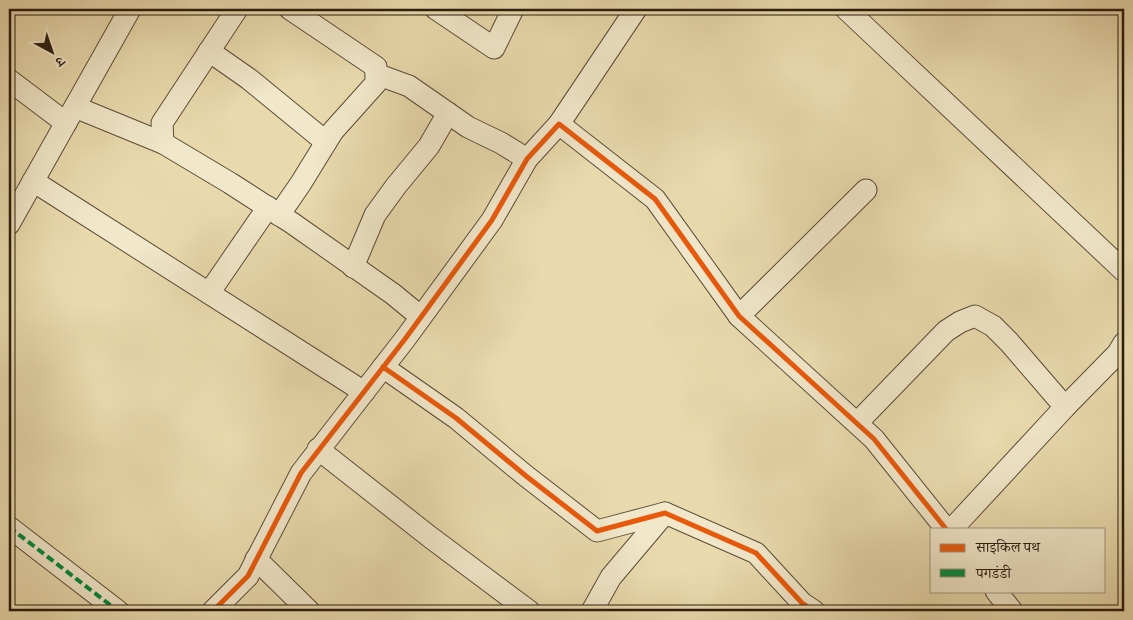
<svg xmlns="http://www.w3.org/2000/svg" width="1133" height="620" font-family="'Libre Bodoni','Noto Serif Devanagari',serif">
<rect width="100%" height="100%" fill="#e9daad"/>
<filter id="stains"><feTurbulence type="fractalNoise" baseFrequency=".004" numOctaves="4"/><feColorMatrix values="0 0 0 0 .2 0 0 0 0 .09 0 0 0 0 .02 0 0 0 .5 -.17"/></filter>
<radialGradient id="worn" r=".72"><stop offset=".6" stop-color="#630" stop-opacity="0"/><stop offset="1" stop-color="#630" stop-opacity=".3"/></radialGradient>
<g fill="none" stroke-linecap="round" stroke-linejoin="round">
<defs>
<g id="minor">
<path d="M237,9L162,123L163,143L230,183L292,223L393,294L421,317"/>
<path d="M436,9L494,48L513,9"/>
<path d="M846,9L1124,271"/>
<path d="M209,51L249,79L326,142"/>
<path d="M376,74L409,86L468,127L501,143L527,159"/>
<path d="M9,80L66,123"/>
<path d="M75,107L163,143"/>
<path d="M559,124L636,9"/>
<path d="M33,181L364,392"/>
<path d="M279,215L301,183L333,131L376,83V67L290,9"/>
<path d="M9,224L130,9"/>
<path d="M353,267L375,215L396,186L429,146L448,113"/>
<path d="M209,293L268,207"/>
<path d="M739,316L866,190"/>
<path d="M383,367L456,418L526,476L597,531L665,513L756,553L802,603L814,611"/>
<path d="M857,423L946,331L960,322L975,316L993,326L1009,342L1065,407"/>
<path d="M318,449L430,537L529,611"/>
<path d="M9,527L118,611"/>
<path d="M952,529L1065,407L1118,353L1124,343"/>
<path d="M256,559L309,611"/>
<path d="M996,591L1012,611"/>
<path d="M213,611L248,576L301,473L405,339L492,220L527,159L559,124L655,199L739,316L874,439L946,529"/>
<path d="M592,611L611,577L665,513"/>
</g>
</defs>
<use href="#minor" stroke="#5a4c37" stroke-width="23"/>
<use href="#minor" stroke="#f1e7ca" stroke-width="21"/>
<path stroke="#00873e" stroke-width="4" stroke-dasharray="8 4" stroke-linecap="butt" d="M9,527L118,611"/>
<defs>
<g id="cycleway">
<path d="M383,367L456,418L526,476L597,531L665,513L756,553L802,603L814,611"/>
<path d="M213,611L248,576L301,473L405,339L492,220L527,159L559,124L655,199L739,316L874,439L946,529"/>
</g>
</defs>
<use href="#cycleway" stroke="#f1e7ca" stroke-width="8"/>
<use href="#cycleway" stroke="#e8590c" stroke-width="5"/>
</g>
<rect width="1133" height="620" fill="none" stroke="#e9daad" stroke-width="30"/>
<rect x="10" y="10" width="1113" height="600" fill="none" stroke="#2a1c10" stroke-width="2.5"/>
<rect x="15" y="15" width="1103" height="590" fill="none" stroke="#2a1c10"/>
<rect x="930" y="528" width="175" height="65" fill="#f1e7ca" stroke="#a19680"/>
<rect x="940" y="544" width="25" height="8" fill="#e8590c" stroke="#a19680"/>
<text x="976" y="552" font-size="15" fill="#2a1c10">साइकिल पथ</text>
<rect x="940" y="569" width="25" height="8" fill="#00873e" stroke="#a19680"/>
<text x="976" y="578" font-size="15" fill="#2a1c10">पगडंडी</text>
<g transform="translate(52 52) rotate(140)" stroke="#f1e7ca" stroke-width="4" paint-order="stroke">
<path d="M0-4L9 19L0 12L-9 19Z" fill="#2a1c10"/>
<text y="-8" font-size="14" font-weight="bold" text-anchor="middle" fill="#2a1c10">उ</text>
</g>
<rect width="100%" height="100%" filter="url(#stains)"/>
<rect width="100%" height="100%" fill="url(#worn)"/>
</svg>
